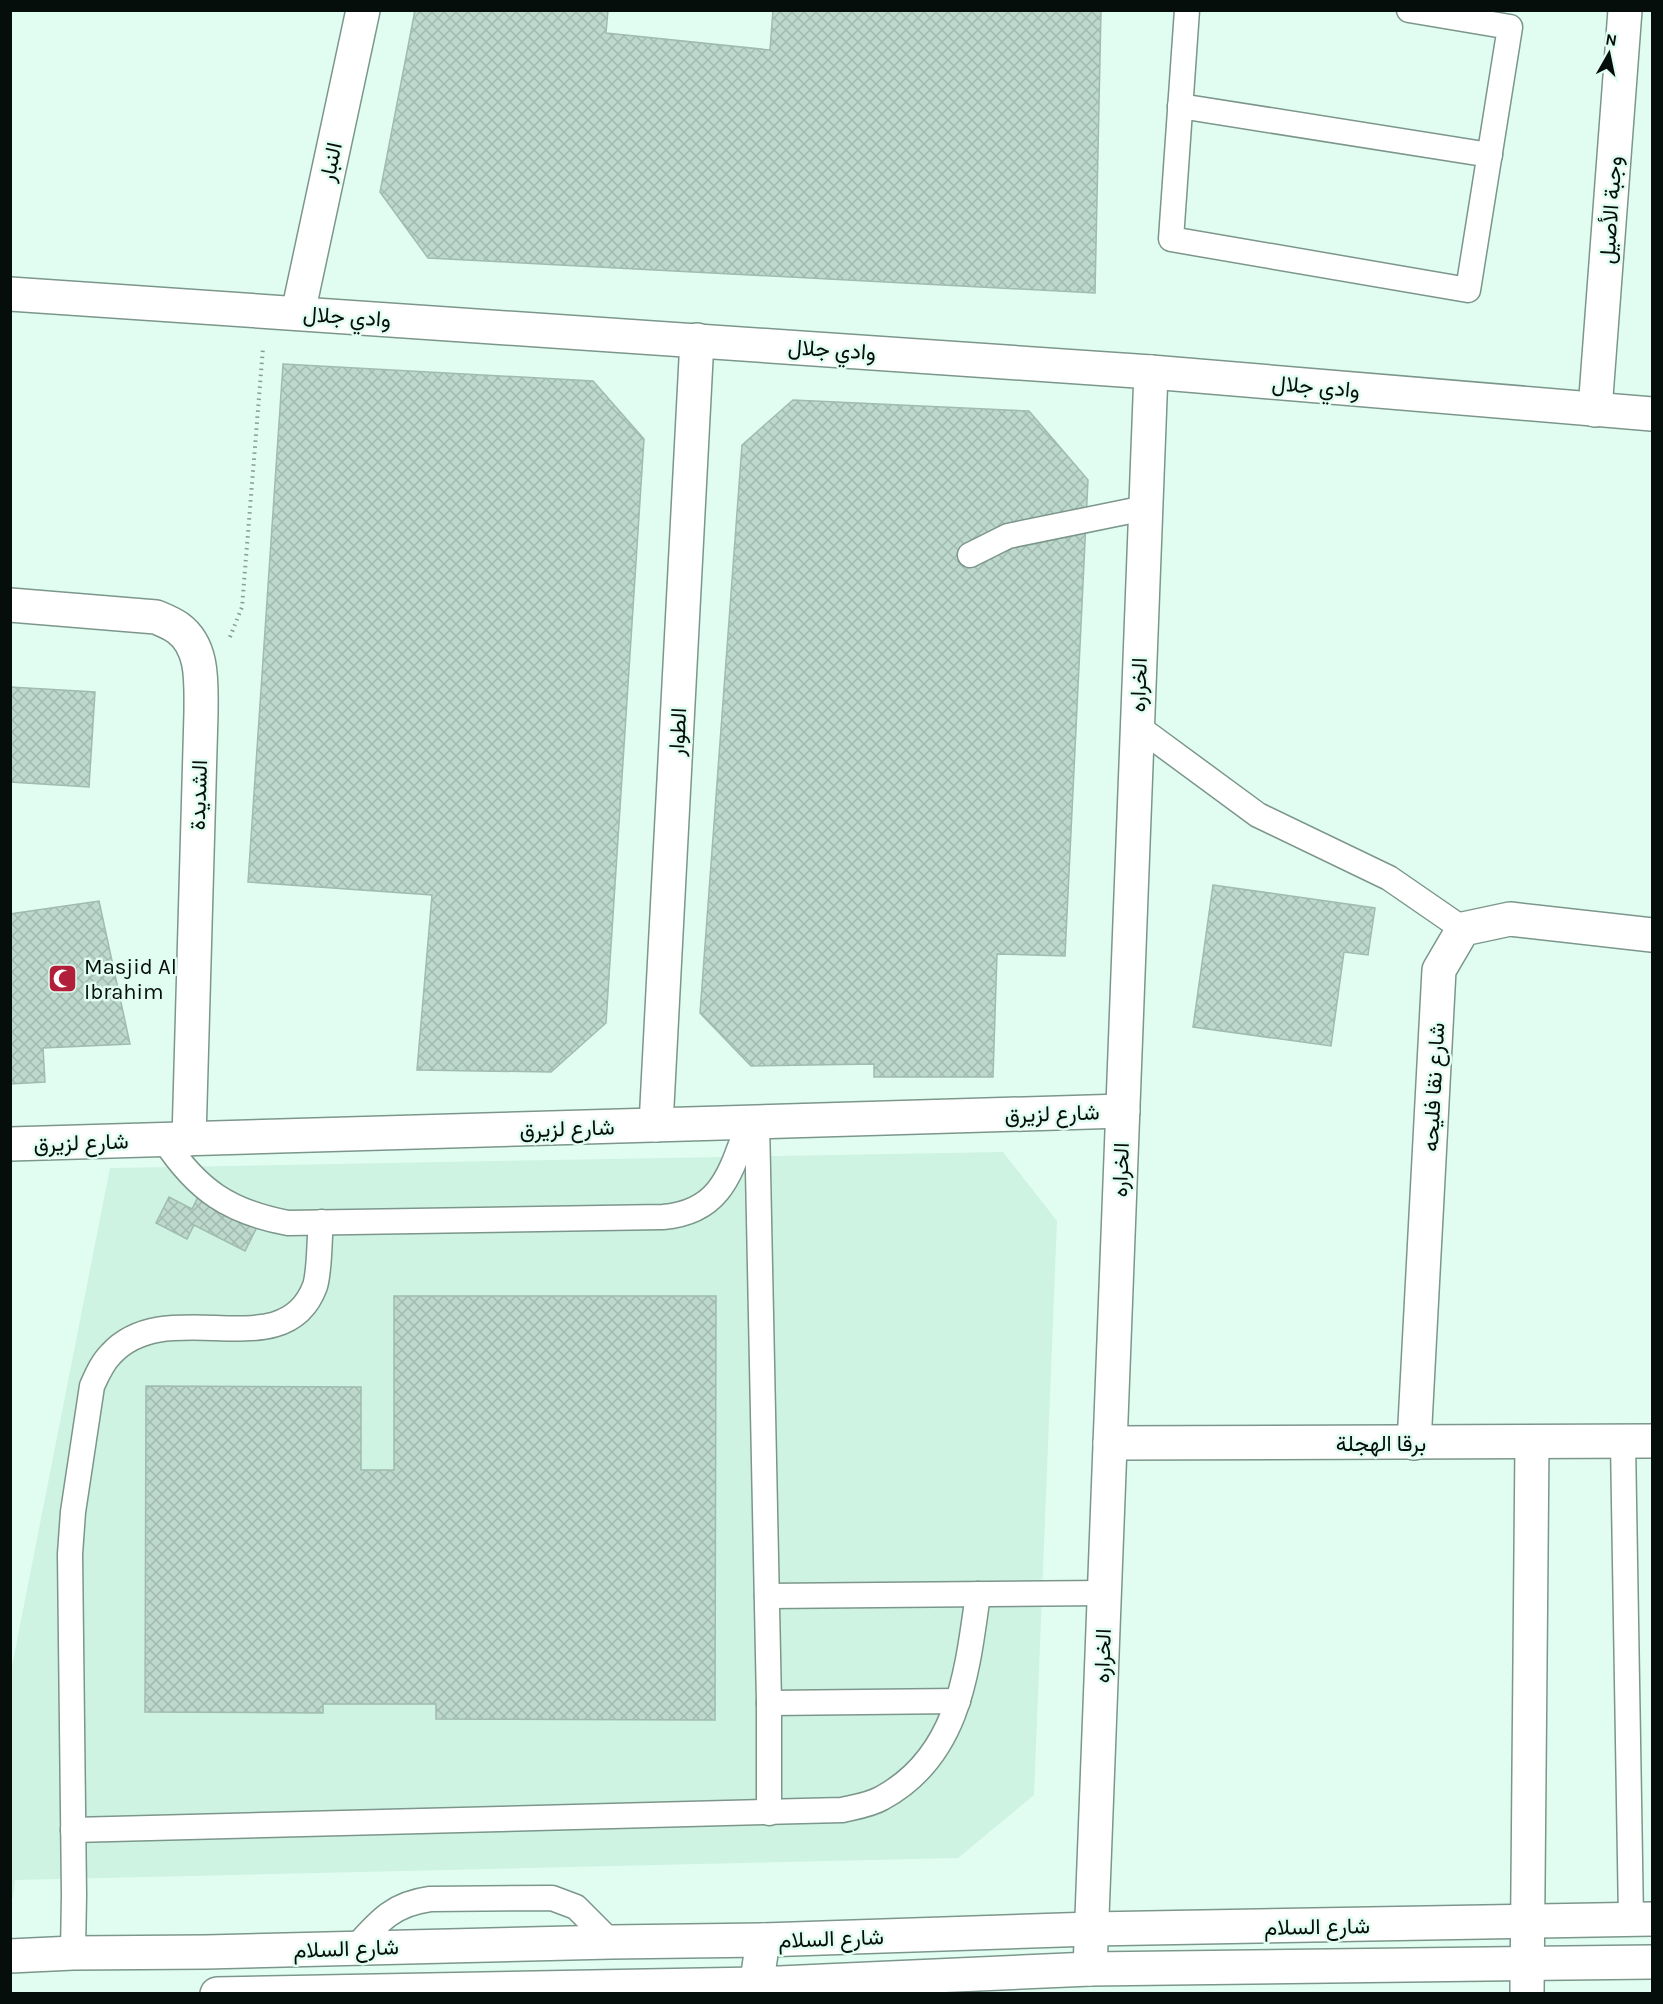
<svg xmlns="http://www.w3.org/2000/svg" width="1663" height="2004" font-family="Karla,Vazirmatn,sans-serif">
<defs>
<pattern id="building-cross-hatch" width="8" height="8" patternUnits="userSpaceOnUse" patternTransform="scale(1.5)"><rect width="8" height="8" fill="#bdd9cd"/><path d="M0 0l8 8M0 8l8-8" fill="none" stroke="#a1b9af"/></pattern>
</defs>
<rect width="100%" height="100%" fill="#e1fdf1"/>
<path fill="#cef3e3" d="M1003,1152L1057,1221L1034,1795L958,1858L15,1880L13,1898H11V1671L110,1168Z"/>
<g fill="url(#building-cross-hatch)" stroke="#a0bbb0" stroke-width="1.5">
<path d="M415,10H608L606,33L770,50L773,10H1101L1095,293L428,258L380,192Z"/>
<path d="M283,364L593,381L644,439L606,1023L551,1072L417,1070L432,895L248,882Z"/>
<path d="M793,400L1029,411L1088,480L1065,956L997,954L993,1077H874V1064L751,1066L700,1013L742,445Z"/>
<path d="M10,687L95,692L89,787L10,782Z"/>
<path d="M1213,885L1375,908L1368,955L1344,952L1331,1046L1193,1027Z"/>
<path d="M99,901L130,1044L43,1048L45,1082L10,1084V914Z"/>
<path d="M200,1193L259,1223L245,1251L194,1225L187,1239L156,1223L169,1197L192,1209Z"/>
<path d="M394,1296H716L715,1720L436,1719V1704H323V1713L145,1712L146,1386L361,1387V1470H394Z"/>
</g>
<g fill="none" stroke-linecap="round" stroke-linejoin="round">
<defs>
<g id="lane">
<path d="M1187,10L1171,239L1468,290L1510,27L1409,10"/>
<path d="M1180,106L1490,155"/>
<path d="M970,555L1008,536L1145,508"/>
<path d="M1137,726L1258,815L1389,878L1463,929"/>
<path d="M757,1122L769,1703V1813"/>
<path d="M164,1140C197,1190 229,1212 288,1223L663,1217C723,1212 731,1170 749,1122"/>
<path d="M1623,1442L1631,1920"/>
<path d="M767,1596L1104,1593"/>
<path d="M769,1703L958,1701"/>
<path d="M73,1830L842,1810C855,1807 870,1805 882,1798C959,1756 967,1673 978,1594"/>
<path d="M355,1948C379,1921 393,1904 430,1899L552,1898L576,1907L611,1942"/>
<path d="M73,1953L74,1895L70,1554L73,1512L92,1386C97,1375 102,1363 111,1354C168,1292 284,1370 315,1286C320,1270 319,1239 321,1222"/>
</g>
<g id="street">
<path d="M10,294L1151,372L1652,414"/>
<path d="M298,313L363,10"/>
<path d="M1595,410L1625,10"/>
<path d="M10,605L156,617C163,620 171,623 178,628C204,647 201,683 201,713L189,1139"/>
<path d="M656,1125L697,340"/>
<path d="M10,1144L1123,1111"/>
<path d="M1110,1443L1652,1441"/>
<path d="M1414,1443L1439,970L1463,929L1510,919L1652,935"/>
<path d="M1090,1969L1151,372"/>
<path d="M755,1994L763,1940"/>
<path d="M1527,1994L1532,1442"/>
</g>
<g id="secondary">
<path d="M10,1956L73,1953L206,1952L611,1942L763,1940L1092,1929L1652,1919"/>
<path d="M217,1994L757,1984L1090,1969L1652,1962"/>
</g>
</defs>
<use href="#lane" stroke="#7c968b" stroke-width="27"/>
<use href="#street" stroke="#7c968b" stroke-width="36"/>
<use href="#secondary" stroke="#7c968b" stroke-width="36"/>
<path stroke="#889c93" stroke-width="4" stroke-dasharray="1.5 4.5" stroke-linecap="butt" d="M230,637L242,607L263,348"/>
<use href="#lane" stroke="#fff" stroke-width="24"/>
<use href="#street" stroke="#fff" stroke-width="33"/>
<use href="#secondary" stroke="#fff" stroke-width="33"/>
</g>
<defs>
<symbol id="mosque-square" viewBox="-11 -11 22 22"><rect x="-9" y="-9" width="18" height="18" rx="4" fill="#b21f3a" stroke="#e1fdf1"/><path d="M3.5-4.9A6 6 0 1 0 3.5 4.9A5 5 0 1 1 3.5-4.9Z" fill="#fff"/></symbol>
</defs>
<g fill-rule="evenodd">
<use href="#mosque-square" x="46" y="962" width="33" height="33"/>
</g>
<g text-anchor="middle" stroke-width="5" stroke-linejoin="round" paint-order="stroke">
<g font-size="22" fill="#050e0a" stroke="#e1fdf1">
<text transform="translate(330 162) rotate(-78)" y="8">النبار</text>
<text transform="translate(1610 210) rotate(-86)" y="8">وجبة الأصيل</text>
<text transform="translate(347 316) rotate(4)" y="8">وادي جلال</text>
<text transform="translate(832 349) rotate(4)" y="8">وادي جلال</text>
<text transform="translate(1316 386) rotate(5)" y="8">وادي جلال</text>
<text transform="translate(1138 685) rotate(-88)" y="8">الخراره</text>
<text transform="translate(677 732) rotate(-87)" y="8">الطوار</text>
<text transform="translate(198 795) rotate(-88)" y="8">الشديدة</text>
<text transform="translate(1433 1087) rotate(-87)" y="8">شارع نقا فليحه</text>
<text transform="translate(1052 1113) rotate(-2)" y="8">شارع لزيرق</text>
<text transform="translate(567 1128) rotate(-2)" y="8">شارع لزيرق</text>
<text transform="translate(81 1142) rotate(-2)" y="8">شارع لزيرق</text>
<text transform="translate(1120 1170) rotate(-88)" y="8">الخراره</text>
<text x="1381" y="1451">برقا الهجلة</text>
<text transform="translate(1102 1656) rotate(-88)" y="8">الخراره</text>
<text transform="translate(1317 1926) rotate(-1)" y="8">شارع السلام</text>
<text transform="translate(831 1938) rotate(-2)" y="8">شارع السلام</text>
<text transform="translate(346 1948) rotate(-2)" y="8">شارع السلام</text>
</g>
<g font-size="22" fill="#050e0a" stroke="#e1fdf1" text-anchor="start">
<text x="84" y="974">Masjid Al<tspan x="84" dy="25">Ibrahim</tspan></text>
</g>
</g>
<rect width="1663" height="2004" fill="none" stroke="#050e0a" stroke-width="24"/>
<g transform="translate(1609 54) rotate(9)" stroke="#e1fdf1" stroke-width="4.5" paint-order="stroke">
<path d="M0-4.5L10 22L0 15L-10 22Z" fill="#050e0a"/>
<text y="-9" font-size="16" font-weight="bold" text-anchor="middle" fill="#050e0a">N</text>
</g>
</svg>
